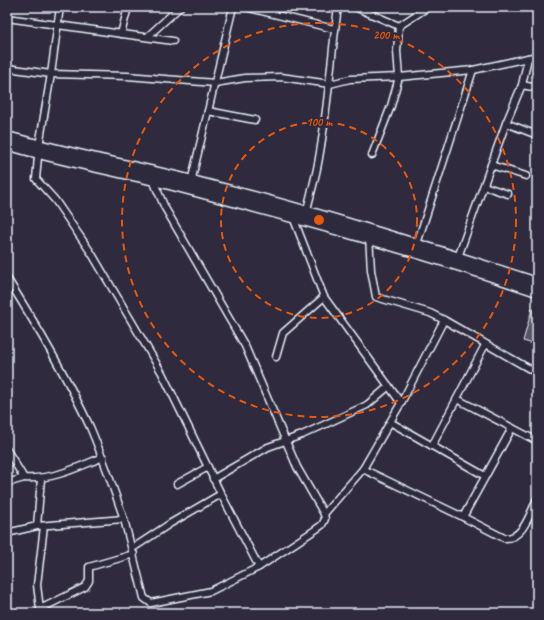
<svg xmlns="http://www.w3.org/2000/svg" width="544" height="620" font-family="Caveat,sans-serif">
<rect width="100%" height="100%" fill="#2f2a3d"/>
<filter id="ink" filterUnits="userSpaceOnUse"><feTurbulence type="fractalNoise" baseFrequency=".025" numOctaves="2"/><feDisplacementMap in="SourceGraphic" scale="8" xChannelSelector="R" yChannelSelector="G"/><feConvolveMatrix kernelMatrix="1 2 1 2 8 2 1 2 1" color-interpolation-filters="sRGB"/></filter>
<g filter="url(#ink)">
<path fill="#575565" stroke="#e8f1f8" d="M532,309L537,310V345L523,341Z"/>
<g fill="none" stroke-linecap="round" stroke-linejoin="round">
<defs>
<g id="minor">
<path d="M60,7L51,74L39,146L36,179L55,200L92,254L162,373L221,494L171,523L133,548"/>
<path d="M245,7L334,29"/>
<path d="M355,7L399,26L428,7"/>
<path d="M7,18L173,41"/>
<path d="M121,34L128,7"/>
<path d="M147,37L180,7"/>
<path d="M7,68L51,74L127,76L215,83L245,78L281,77L330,84L350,79L399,77L473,70L537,56"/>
<path d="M522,85L537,88"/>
<path d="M208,111L255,120"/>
<path d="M506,123L537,135"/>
<path d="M372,155L391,106L399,77L397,51L399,26"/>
<path d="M491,165L526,176"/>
<path d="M152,178L165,208L245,346L297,467L324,514L325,519L322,525L315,530L259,567L221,494"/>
<path d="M191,182L233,7"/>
<path d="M484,186L508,194"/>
<path d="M306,214C310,196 316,177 319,158C328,108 331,57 338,7"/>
<path d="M293,217L324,297L401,403L363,469L324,514"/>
<path d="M369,236L371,270L376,297L430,313L444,320L401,403"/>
<path d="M416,247L473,70"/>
<path d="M457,260L506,123L522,85L528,58"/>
<path d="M7,278C37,326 66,375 90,427C103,457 113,488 124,519L37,526L41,479"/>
<path d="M444,320L535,372L537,366"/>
<path d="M276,357L283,333L324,297"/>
<path d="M457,399L537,441"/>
<path d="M390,422L485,476"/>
<path d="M432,446L485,345"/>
<path d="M7,450L24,478C53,480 76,468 103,457"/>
<path d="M363,469L463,517L512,428"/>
<path d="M213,479L268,447L302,435L367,405L389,386"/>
<path d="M7,483L24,478"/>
<path d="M177,484L208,467"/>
<path d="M463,517L504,538C523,540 530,513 537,499"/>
<path d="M124,519L144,598L151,603L211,591L259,567"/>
<path d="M44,526L37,585L40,609L85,587L89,581V567L134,554"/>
<path d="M7,533L37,526"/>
</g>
<g id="primary">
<path d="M7,137C68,154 131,166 192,181C309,210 423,246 537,283"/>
<path d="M7,144C55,159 105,168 154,180C283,214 411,248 537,291"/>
</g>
</defs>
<use href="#minor" stroke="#e8f1f8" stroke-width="9"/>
<use href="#primary" stroke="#e8f1f8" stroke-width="13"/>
<use href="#minor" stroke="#2f2a3d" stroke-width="6"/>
<use href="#primary" stroke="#2f2a3d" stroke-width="10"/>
</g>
</g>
<g fill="none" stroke="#e8590c" stroke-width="2" stroke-dasharray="7 5">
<circle cx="319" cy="220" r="98"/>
<circle cx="319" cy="220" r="197"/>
</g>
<circle cx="319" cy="220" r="6" fill="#e8590c" stroke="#2f2a3d" stroke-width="2"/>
<g font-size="12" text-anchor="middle" font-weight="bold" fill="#e8590c" stroke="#2f2a3d" stroke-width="4" stroke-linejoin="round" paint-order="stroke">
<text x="386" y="39">200 m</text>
<text x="319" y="126">100 m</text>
</g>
<rect width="544" height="620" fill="none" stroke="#2f2a3d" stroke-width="24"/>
<rect x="12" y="12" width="520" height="596" fill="none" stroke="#e8f1f8" stroke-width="1.5" filter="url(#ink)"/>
</svg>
